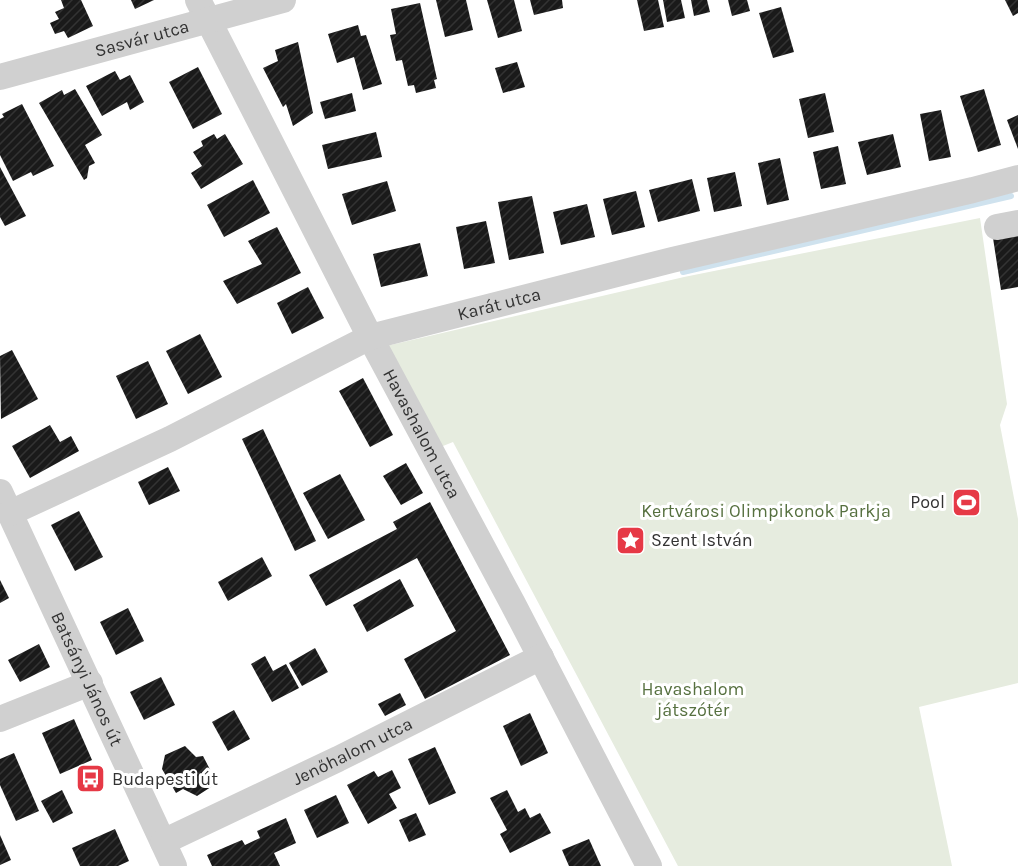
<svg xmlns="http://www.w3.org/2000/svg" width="1018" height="866" font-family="Karla,sans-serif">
<defs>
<pattern id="building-hatch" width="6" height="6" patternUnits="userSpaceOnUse" patternTransform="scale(1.5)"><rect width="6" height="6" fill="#1a1a1a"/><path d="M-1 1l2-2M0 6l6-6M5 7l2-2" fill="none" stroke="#333"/></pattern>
</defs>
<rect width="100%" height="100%" fill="#fff"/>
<path fill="#e6ecdf" d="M980,218L1007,404L1000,425L1018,519V683L919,707L952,866H678L453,442L438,448L382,347L684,277Z"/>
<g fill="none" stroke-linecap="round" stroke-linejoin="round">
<path stroke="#cfe2ee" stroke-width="6" d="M683,272L1011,196"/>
</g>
<g fill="url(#building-hatch)">
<path d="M61,0H81L93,26L68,38L64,31L55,34L50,23L59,19L55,12L64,8Z"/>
<path d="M131,0H154L135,9Z"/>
<path d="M436,0H466L473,30L445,37Z"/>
<path d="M487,0H514L522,31L498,38Z"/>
<path d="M530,0H562L563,8L534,15Z"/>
<path d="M637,0H658L664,27L644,31Z"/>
<path d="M663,0H681L685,18L667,22Z"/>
<path d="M691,0H707L710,12L694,16Z"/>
<path d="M728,0H747L750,11L732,16Z"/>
<path d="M1005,0H1018V13L1013,16Z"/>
<path d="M420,3L437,79L434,80L436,88L416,93L414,85L408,86L402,60L396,61L390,35L396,34L391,9Z"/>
<path d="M781,7L794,52L773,58L759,13Z"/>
<path d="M358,25L361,36L366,35L382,84L363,90L354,57L337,63L328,34Z"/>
<path d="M298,42L313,113L293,126L286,104L283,107L263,68L278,61L275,50Z"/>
<path d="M517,62L525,87L503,93L495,68Z"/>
<path d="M198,67L222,114L193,129L169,82Z"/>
<path d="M115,71L120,80L130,75L144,102L130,110L127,102L102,116L86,86Z"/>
<path d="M75,89L102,135L85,145L95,163L89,166L87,178L84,180L39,103L62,90L64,95Z"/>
<path d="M984,89L1001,145L978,152L960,96Z"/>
<path d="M352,93L356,111L325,119L320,102Z"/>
<path d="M825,93L834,132L808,138L799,99Z"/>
<path d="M22,104L54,166L33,176L31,172L13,181L0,155V119L4,117L2,114Z"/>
<path d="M941,110L951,157L929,161L920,114Z"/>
<path d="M1018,115V149L1007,120Z"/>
<path d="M376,132L382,157L328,169L322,145Z"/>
<path d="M214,134L217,139L225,134L243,164L201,189L191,173L202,166L193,152L203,146L201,141Z"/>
<path d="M893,134L901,167L867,175L858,142Z"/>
<path d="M838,146L846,184L821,189L813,152Z"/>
<path d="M780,158L789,200L767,205L758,163Z"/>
<path d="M0,167L26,216L5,226L0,217Z"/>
<path d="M735,172L742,206L714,212L707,178Z"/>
<path d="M692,179L700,211L658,222L649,190Z"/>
<path d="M253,180L270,213L224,237L207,205Z"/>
<path d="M387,181L396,211L352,225L342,194Z"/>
<path d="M636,191L645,227L612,235L603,199Z"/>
<path d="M532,196L544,253L509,260L498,202Z"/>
<path d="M587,204L595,237L561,245L553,212Z"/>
<path d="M486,221L495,263L464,269L456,227Z"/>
<path d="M277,227L301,273L237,304L223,281L262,264L248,241Z"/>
<path d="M1018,235V287L1001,290L993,238Z"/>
<path d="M420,243L428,276L381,287L373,254Z"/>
<path d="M308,287L324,318L292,334L277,303Z"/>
<path d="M200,334L222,377L188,394L166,351Z"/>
<path d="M12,350L38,399L1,419L0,356Z"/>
<path d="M148,361L168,404L136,419L116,376Z"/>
<path d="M363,378L393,435L370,447L339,391Z"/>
<path d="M50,425L60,442L71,436L79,451L30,478L12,446Z"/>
<path d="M263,429L316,541L295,551L242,439Z"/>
<path d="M406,463L423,493L401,505L383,476Z"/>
<path d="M168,467L180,491L149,505L138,482Z"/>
<path d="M340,474L365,520L328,539L303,493Z"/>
<path d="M430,502L510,655L425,699L404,659L456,631L417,558L326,606L309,575L397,529L393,522Z"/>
<path d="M79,511L103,557L75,571L51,525Z"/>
<path d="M262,557L272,576L228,601L218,582Z"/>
<path d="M400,579L414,606L367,632L353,605Z"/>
<path d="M0,580L9,598L0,603Z"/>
<path d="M128,608L144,641L116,655L100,622Z"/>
<path d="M39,644L50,667L20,682L8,660Z"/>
<path d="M315,648L328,672L302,686L289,663Z"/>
<path d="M265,656L273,671L286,664L299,688L272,702L251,664Z"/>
<path d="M161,677L175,705L144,720L130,692Z"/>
<path d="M400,693L406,705L385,716L378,704Z"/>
<path d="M234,710L250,739L228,751L212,722Z"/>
<path d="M530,713L548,753L521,766L503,726Z"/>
<path d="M74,719L92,760L60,774L42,733Z"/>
<path d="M185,746L196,757L203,756L217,783L197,796L183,789L176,793L162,769L165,755Z"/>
<path d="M435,747L456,793L429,805L408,759Z"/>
<path d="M14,753L39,811L16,821L0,785V759Z"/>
<path d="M392,770L401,788L389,794L397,808L368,824L347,785L374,771L378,777Z"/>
<path d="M62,790L73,813L53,823L41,801Z"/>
<path d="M507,790L518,812L525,808L530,818L540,813L551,833L510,853L500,834L507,830L490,798Z"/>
<path d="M336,795L349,823L317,838L304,810Z"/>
<path d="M416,813L426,835L409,842L399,820Z"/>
<path d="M286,818L296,843L274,853L280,866H212L207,855L242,840L245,845L260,838L257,831Z"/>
<path d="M115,829L129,861L118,866H80L72,848Z"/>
<path d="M0,835L11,860L0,865Z"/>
<path d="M589,839L601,866H569L562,850Z"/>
</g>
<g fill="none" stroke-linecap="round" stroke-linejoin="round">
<g stroke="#d0d0d0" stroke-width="26">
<path id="s1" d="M198,0L370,337L513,604L649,866"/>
<path id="s2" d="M0,77L283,0"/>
<path d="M997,227L1018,223"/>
<path id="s3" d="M0,492L174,866"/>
<path id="s4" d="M10,513L170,439L370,337L672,260L973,190L1018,178"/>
<path d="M0,719L90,683"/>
<path id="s5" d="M163,842L338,759L541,657"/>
</g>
</g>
<defs>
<symbol id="stadium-square" viewBox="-11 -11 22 22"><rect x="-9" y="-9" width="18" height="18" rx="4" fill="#e63946" stroke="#fff"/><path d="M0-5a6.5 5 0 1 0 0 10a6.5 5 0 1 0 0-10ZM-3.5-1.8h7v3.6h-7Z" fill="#fff"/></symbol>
<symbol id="sight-square" viewBox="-11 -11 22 22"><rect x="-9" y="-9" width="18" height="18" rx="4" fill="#e63946" stroke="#fff"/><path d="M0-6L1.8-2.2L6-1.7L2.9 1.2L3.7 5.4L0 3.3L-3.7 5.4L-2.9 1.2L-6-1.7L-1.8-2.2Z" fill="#fff"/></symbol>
<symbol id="bus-square" viewBox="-11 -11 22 22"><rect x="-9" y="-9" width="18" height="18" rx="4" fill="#e63946" stroke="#fff"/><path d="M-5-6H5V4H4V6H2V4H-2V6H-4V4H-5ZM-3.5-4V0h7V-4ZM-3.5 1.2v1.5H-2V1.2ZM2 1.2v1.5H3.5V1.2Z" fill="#fff"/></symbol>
</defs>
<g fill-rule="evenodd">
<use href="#stadium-square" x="950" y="486" width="33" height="33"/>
<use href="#sight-square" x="614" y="524" width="33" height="33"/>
<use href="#bus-square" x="74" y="762" width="33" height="33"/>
</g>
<g text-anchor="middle" stroke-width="6" stroke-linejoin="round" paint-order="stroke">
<g font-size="18" fill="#333" stroke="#fff">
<text dy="6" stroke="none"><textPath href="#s2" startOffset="147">Sasvár utca</textPath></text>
<text dy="6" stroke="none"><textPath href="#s4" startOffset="534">Karát utca</textPath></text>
<text dy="6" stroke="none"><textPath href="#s1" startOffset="488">Havashalom utca</textPath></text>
<text dy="6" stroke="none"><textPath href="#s3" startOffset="206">Batsányi János út</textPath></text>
<text dy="6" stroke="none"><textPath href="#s5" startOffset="210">Jenőhalom utca</textPath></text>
</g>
<g font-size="18" fill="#333" stroke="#fff" text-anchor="start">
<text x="945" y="508" text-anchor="end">Pool</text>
<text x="651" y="546">Szent István</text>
<text x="112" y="785">Budapesti út</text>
</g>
<g font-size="18" fill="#56703f" stroke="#fff">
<text x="766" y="517">Kertvárosi Olimpikonok Parkja</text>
<text x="693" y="695">Havashalom<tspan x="693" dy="21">játszótér</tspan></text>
</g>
</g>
</svg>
